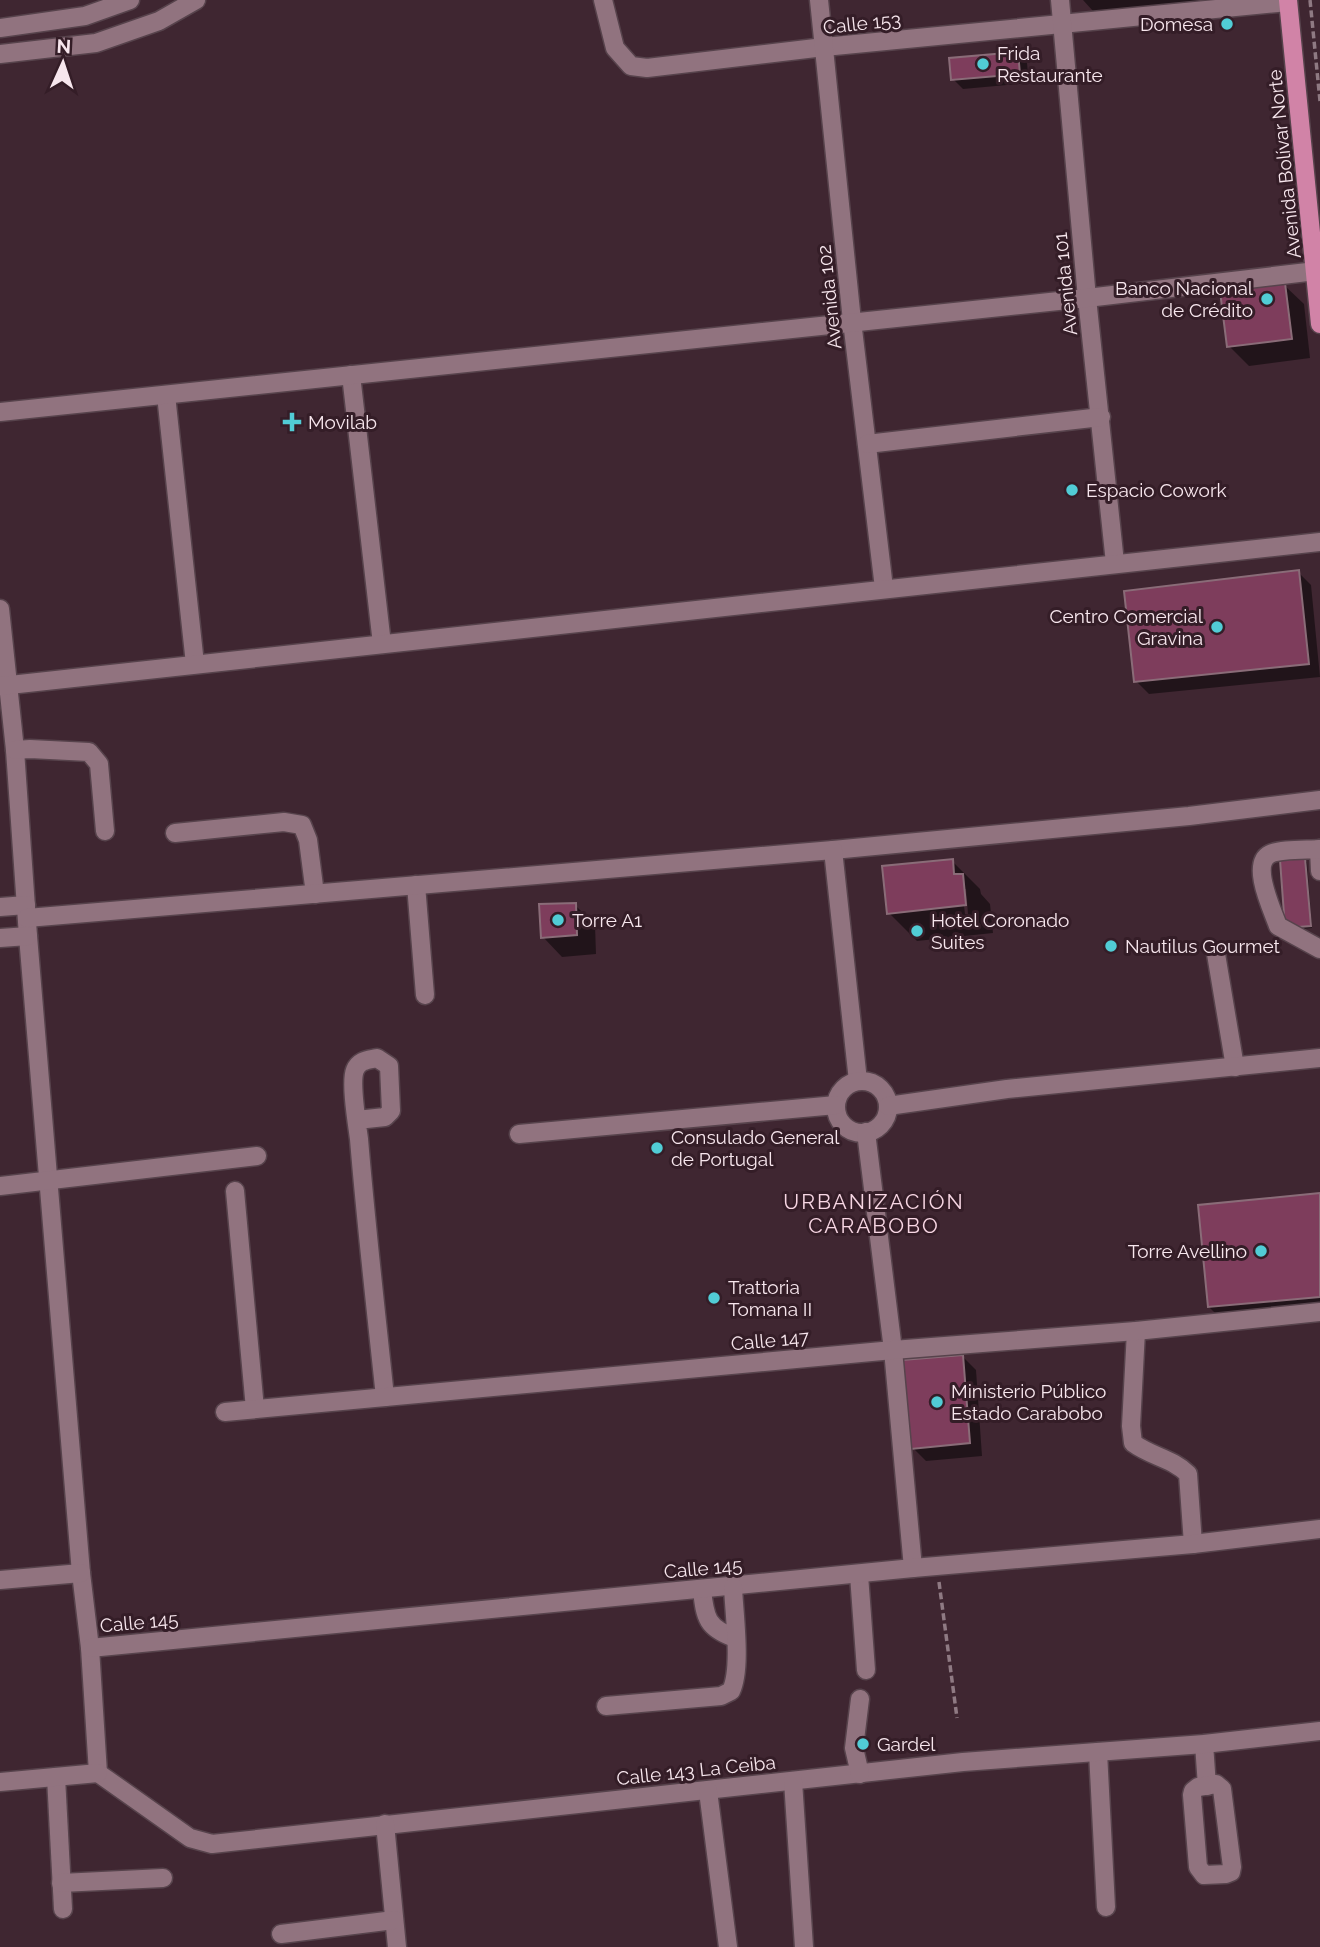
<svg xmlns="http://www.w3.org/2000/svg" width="1320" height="1947" font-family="Raleway,sans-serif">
<rect width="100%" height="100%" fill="#3f2631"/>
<g fill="#0007" fill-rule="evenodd">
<path d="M1083,0H1256L1204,7L1199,1L1200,14L1102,21Z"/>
<path d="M1017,53L1027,63L1029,83L963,89L953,79Z"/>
<path d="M1284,285L1304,304L1310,358L1249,366L1229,346Z"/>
<path d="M1298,572L1311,585L1320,677L1149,694L1136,681Z"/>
<path d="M1304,860L1307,862L1312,928L1290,930Z"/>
<path d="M952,861L980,889L981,894L990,904L993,933L917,941L889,913ZM962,889H966L968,914H965Z"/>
<path d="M575,905L595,925L596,954L562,957L543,937Z"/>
<path d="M1320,1195V1311L1222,1320L1209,1307Z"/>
<path d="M963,1357L976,1370L982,1456L926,1461L913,1448Z"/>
</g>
<g fill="#7e3d5c" stroke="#8a6c78" stroke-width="2">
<path d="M1018,52L1020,74L951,80L949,58Z"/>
<path d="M1285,283L1292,339L1227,347L1220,291Z"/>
<path d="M1299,570L1309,664L1134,682L1124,591Z"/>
<path d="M1305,858L1311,926L1285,928L1280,860Z"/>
<path d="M953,859L954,874H963L966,905L887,914L882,866Z"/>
<path d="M576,903L577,935L541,938L539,904Z"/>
<path d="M1320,1193V1297L1208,1307L1198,1205Z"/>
<path d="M963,1355L970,1443L911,1449L902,1360Z"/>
</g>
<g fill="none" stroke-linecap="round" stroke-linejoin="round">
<defs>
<g id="minor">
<path d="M603,0L615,48L631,66L647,68L824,47L1288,2"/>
<path d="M819,0L852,321L884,588"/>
<path d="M1060,0L1087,298L1115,563"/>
<path d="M0,28L85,16L130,0"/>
<path d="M0,54L96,43L159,21L196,0"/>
<path d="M351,375L382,644"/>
<path d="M166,395L195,664"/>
<path d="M0,412L1087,298L1316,271"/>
<path d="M867,444L1101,417"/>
<path d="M0,609L15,750L28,936L81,1573L90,1648L98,1773"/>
<path d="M0,686L1320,542"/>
<path d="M15,750L30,749L89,752L99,764L105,831"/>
<path d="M175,833L284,822L302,825L308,840L315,894"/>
<path d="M1319,849L1320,871"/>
<path d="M1320,849C1307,850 1280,849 1270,854C1250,864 1272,909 1278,926L1320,949"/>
<path d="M833,850L1189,816L1320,800"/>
<path d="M416,885L425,995"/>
<path d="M0,907L26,905"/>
<path d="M27,918L833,850L858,1081"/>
<path d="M0,938L28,936"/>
<path d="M1216,954L1235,1067"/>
<circle cx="862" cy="1107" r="26"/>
<path d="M888,1106L1007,1089L1320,1058"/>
<path d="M357,1120L385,1117L391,1111L389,1066L377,1058C368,1060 359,1060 355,1070C350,1082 357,1124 359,1139C366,1225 376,1311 385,1397"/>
<path d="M866,1132L893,1350L913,1568"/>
<path d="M519,1134L836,1105"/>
<path d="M0,1186L257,1156"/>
<path d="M235,1191L255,1409"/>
<path d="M1136,1331L1131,1426L1133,1443C1152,1457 1172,1458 1188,1474L1193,1544"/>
<path d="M225,1412L893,1350L1136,1331L1320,1312"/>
<path d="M859,1575L866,1670"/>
<path d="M0,1580L81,1573"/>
<path d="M702,1590C705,1618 707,1628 735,1638"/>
<path d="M90,1648L913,1568L1193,1544L1320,1529"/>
<path d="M606,1706L721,1696L731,1691C742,1668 734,1614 733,1587"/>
<path d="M1204,1744L1207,1786"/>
<path d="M1098,1752L1106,1907"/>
<path d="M98,1773L190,1838L212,1844L963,1762L1204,1744L1320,1731"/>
<path d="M860,1774L854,1748L860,1699"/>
<path d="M56,1777L63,1909"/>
<path d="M793,1781L804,1947"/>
<path d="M0,1782L98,1773"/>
<path d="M1216,1784L1222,1789L1232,1867L1231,1872L1226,1874L1204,1875L1198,1867L1192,1795L1193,1791L1198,1787Z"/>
<path d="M708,1791L728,1947"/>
<path d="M385,1824L397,1947"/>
<path d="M61,1883L163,1878"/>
<path d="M281,1934L394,1920"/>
</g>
<path id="major" d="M1288,0L1320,324"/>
</defs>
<use href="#minor" stroke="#57434c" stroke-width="21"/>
<use href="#major" stroke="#57434c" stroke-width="21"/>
<g stroke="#8f7a83" stroke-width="3.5" stroke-dasharray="7 3.5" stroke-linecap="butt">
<path d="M1310,0L1320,101"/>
<path d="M939,1582L957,1718"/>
</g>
<use href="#minor" stroke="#91737f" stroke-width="18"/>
<use href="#major" stroke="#d183a7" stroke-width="18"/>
</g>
<g fill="#51ccd5" stroke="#341d27" stroke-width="2.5">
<circle cx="1227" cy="24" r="7"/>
<circle cx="983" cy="64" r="7"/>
<circle cx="1267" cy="299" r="7"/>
<path d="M288.5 411.5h7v7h7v7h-7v7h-7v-7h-7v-7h7z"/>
<circle cx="1072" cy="490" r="7"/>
<circle cx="1217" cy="627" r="7"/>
<circle cx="558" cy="920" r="7"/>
<circle cx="917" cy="931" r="7"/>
<circle cx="1111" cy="946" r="7"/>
<circle cx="657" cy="1148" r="7"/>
<circle cx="1261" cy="1251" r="7"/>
<circle cx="714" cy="1298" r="7"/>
<circle cx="937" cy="1402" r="7"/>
<circle cx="863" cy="1744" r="7"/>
</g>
<g text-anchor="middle" stroke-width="6" stroke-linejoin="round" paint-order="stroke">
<g font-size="19" fill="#f7e6ed" stroke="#341d27">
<text transform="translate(862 23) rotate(-6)" y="7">Calle 153</text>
<text transform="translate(1284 164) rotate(-96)" y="7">Avenida Bolívar Norte</text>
<text transform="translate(1065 284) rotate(-96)" y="7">Avenida 101</text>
<text transform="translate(829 297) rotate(-96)" y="7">Avenida 102</text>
<text transform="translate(770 1340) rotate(-5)" y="7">Calle 147</text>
<text transform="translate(703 1568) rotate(-5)" y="7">Calle 145</text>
<text transform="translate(139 1622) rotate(-5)" y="7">Calle 145</text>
<text transform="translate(696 1770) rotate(-6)" y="7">Calle 143 La Ceiba</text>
</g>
<g font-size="19" fill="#f7e6ed" stroke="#341d27" text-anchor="start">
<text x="1213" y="31" text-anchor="end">Domesa</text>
<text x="997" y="60">Frida<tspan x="997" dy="22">Restaurante</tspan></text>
<text x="1253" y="295" text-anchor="end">Banco Nacional<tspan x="1253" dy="22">de Crédito</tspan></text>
<text x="308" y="429">Movilab</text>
<text x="1086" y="497">Espacio Cowork</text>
<text x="1203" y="623" text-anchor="end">Centro Comercial<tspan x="1203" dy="22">Gravina</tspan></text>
<text x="572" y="927">Torre A1</text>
<text x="931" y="927">Hotel Coronado<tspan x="931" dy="22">Suites</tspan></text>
<text x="1125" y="953">Nautilus Gourmet</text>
<text x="671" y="1144">Consulado General<tspan x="671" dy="22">de Portugal</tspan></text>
<text x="1247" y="1258" text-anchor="end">Torre Avellino</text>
<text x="728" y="1294">Trattoria<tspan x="728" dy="22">Tomana II</tspan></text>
<text x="951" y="1398">Ministerio Público<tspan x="951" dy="22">Estado Carabobo</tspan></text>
<text x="877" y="1751">Gardel</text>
</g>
<g font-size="21" letter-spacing="2" fill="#f7d6e3" stroke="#341d27">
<text x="874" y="1209">URBANIZACIÓN<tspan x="874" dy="24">CARABOBO</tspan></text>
</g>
</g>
<g transform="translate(63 63) rotate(3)" stroke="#341d27" stroke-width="5" paint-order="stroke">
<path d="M0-5L12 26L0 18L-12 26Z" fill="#f7e6ed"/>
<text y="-10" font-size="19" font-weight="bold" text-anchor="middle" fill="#f7e6ed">N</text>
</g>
</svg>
